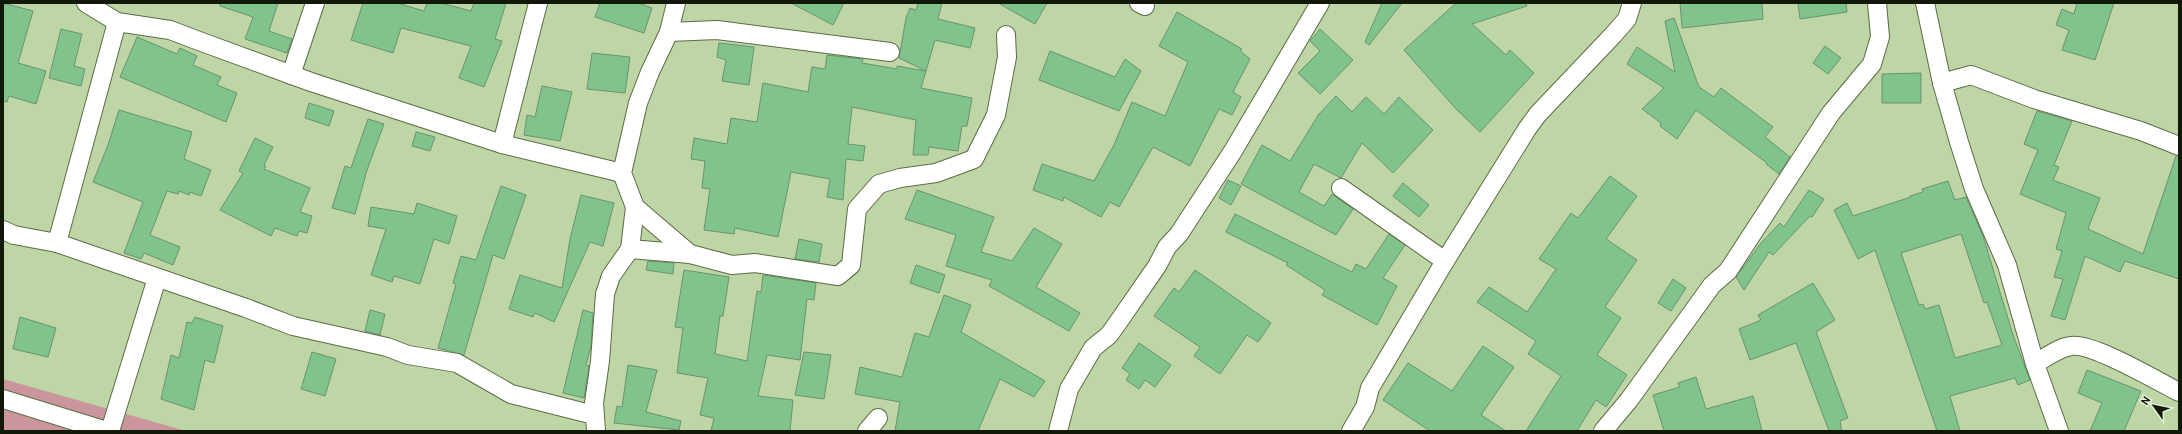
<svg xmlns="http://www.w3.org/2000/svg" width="2182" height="434" font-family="Cabin,sans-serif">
<rect width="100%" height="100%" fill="#bed5a6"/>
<path fill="#ca959d" d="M3,379L186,431H3Z"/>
<g fill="#81c38d" stroke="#6a9270" fill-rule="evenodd">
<path d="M3,3L33,11L18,63L46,71L36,104L9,96L7,102L3,101Z"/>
<path d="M220,3H278L269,31L292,39L287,53L245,39L253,17L220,6Z"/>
<path d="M363,3H397L424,11L427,3H441L471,11L474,3H506L495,39L502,41L484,87L459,78L471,46L401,28L393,53L351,40Z"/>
<path d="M600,3H638L652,8L644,33L595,17Z"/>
<path d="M791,3H844L833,25Z"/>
<path d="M918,3H942L938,19L975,28L970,48L935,40L926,71L899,58L906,18L910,8L916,10Z"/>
<path d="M998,3H1047L1035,24Z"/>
<path d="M1382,3H1402L1369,45L1365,42Z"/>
<path d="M1456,3H1526L1527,6L1472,24L1506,55L1510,50L1534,73L1480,132L1456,109L1404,50Z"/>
<path d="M1680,3H1762L1763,19L1682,28Z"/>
<path d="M1798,3H1846L1847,12L1800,19Z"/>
<path d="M2077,3H2114L2095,60L2062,50L2069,30L2056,25L2062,9L2074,14Z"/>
<path d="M1177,12L1242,49L1240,51L1250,59L1233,92L1241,97L1232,115L1219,109L1190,166L1153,147L1119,207L1110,202L1101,217L1064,197L1063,201L1033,190L1042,164L1094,181L1114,145L1132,102L1165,116L1188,62L1159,46Z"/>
<path d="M1674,18L1699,87L1714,97L1721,88L1773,127L1765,137L1790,157L1779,174L1766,164L1767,163L1696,110L1677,139L1660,126L1661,123L1642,109L1664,88L1627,64L1637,47L1675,72L1665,21Z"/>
<path d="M61,29L82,34L74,66L85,69L81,86L49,78Z"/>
<path d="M1320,29L1353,60L1320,94L1298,73L1320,51L1310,41Z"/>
<path d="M137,37L177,54L180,48L197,56L193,65L221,77L217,85L237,93L226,122L120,77Z"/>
<path d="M719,43L754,47L749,85L722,81L726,60L717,57Z"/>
<path d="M1825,46L1841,58L1828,74L1813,63Z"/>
<path d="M1050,51L1115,77L1125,59L1141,71L1119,111L1039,80Z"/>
<path d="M592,53L630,57L625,93L587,89Z"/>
<path d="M827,55L863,59L862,63L897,69V66L926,71L921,88L972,98L967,126H962L958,151L929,147L928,155H913L916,120L852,107L848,144L865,146L863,161L846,159L843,200L827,197L830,179L791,172L778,237L735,228L734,234L704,230L710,189L702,188L705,161L691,159L694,138L727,144L731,118L757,122L763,83L808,92L812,67L825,69Z"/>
<path d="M1921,73V103H1882V74Z"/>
<path d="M542,86L572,92L560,141L524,135L527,115L535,117Z"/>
<path d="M1336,96L1352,112L1366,97L1384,114L1399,97L1433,130L1393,173L1362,143L1341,178L1314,164L1299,192L1324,206L1332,194L1353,209L1336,235L1241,184L1262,145L1290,161L1319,114Z"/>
<path d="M309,103L334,111L329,126L305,118Z"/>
<path d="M119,110L192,132L184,159L211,170L201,196L190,192L189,195L179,191L178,194L167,191L150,235L180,247L173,265L144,253L141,259L124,253L143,202L93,182L108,145Z"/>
<path d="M2037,111L2072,121L2054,165L2059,167L2053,180L2100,198L2088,229L2143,254L2176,156H2179V279L2125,261L2120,272L2085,256L2065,320L2051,316L2063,279L2054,277L2062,251L2056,249L2066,213L2020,194L2038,150L2024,144Z"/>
<path d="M368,119L384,124L367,170L355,214L332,208L345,166L351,168Z"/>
<path d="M416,132L435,137L430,151L412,146Z"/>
<path d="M255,138L273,147L264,165L266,166L264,169L310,188L300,212L312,216L307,233L299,231L297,236L275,228L271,236L220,210L243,173L239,171Z"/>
<path d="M1610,176L1637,196L1606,239L1637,260L1605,307L1621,318L1597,355L1627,375L1606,407L1596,400L1577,431H1526L1561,376L1528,354L1536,341L1477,302L1489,287L1527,312L1556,269L1539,259L1571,213L1578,218Z"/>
<path d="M1228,180L1241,186L1231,205L1219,198Z"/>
<path d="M1948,181L1955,200L1966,197L1983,236L2013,335L2030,380L2018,385L2015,378L1950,396L1960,431H1937L1875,250L1858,259L1834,210L1847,203L1853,216L1911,197L1910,196L1923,192L1922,189ZM1961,234L1984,303L1987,302L2002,345L1955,358L1939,305L1925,309L1923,304L1919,305L1901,253Z"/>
<path d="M1403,183L1429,205L1419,217L1393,196Z"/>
<path d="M501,186L526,195L504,259L493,255L464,355L438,348L456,284L453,283L461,256L476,260Z"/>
<path d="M917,190L994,217L981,252L1012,261L1034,228L1062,244L1036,287L1080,313L1069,331L989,286L992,280L946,266L956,235L905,219Z"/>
<path d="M1809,190L1824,199L1812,217L1810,216L1773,255L1769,252L1744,290L1736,277L1761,243L1780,223L1784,227Z"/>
<path d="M581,195L614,203L603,246L590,242L554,322L535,313L533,317L509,309L520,275L562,288L570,239Z"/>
<path d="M417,203L457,216L449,244L434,239L420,284L394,276L392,282L371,275L386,229L368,226L371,207L414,214Z"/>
<path d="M1235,214L1352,272L1356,264L1366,269L1389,234L1405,245L1383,278L1397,286L1377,325L1322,295L1325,290L1286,265L1288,263L1226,232Z"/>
<path d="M799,239L822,244L819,262L795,259Z"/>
<path d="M648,261L674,263L673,274L646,270Z"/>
<path d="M916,265L945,275L939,293L910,283Z"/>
<path d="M684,270L729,277L723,316H720L715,354L747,361L757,291L761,292L763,275L816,283L814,300L807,299L800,360L767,355L758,396L793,400L790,431H711L714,418L700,415L708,378L677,373L683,328L675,327Z"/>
<path d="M1195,270L1271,323L1258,342L1247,335L1220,374L1194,356L1200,347L1154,316L1174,288L1179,292Z"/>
<path d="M1673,279L1686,288L1671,311L1658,303Z"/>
<path d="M1813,283L1835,320L1816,332L1848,418L1840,421L1842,431H1829L1796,343L1750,360L1739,329L1761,320L1758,315Z"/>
<path d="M944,295L971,305L961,332L1045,381L1034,397L1000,379L978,431H895L900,402L855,394L860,367L902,377L915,333L929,337Z"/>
<path d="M370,310L385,314L380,335L365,331Z"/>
<path d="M583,310L593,313L591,346L586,365L589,366L584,398L563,393Z"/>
<path d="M20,317L56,328L48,357L13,349Z"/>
<path d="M195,317L223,326L214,363L205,360L194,410L161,399L171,355L179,358L187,322L192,323Z"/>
<path d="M1139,343L1171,365L1155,387L1145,380L1139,389L1126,380L1130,374L1122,368Z"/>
<path d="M1483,346L1514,367L1481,415L1506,431H1430L1383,400L1408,363L1452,391Z"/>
<path d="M312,352L336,359L325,396L301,389Z"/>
<path d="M804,352L831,355L824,399L795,395Z"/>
<path d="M628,365L657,370L646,412L681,421L679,430L614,423L617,406L622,407Z"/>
<path d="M2087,370L2141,391L2124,431H2090L2102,403L2078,393Z"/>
<path d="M1696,377L1706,409L1753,396L1762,431H1664L1653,395L1680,387L1678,383Z"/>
</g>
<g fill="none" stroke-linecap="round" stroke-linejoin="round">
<defs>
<g id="street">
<path d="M86,3L117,22L170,30L199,41L311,82L502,144L622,173"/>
<path d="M1139,3L1145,6"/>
<path d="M1925,3L1942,83L1959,142L1974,189L2007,265L2035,364L2059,431"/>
<path d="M669,32L717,30L890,52"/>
<path d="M291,75L315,3"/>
<path d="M1942,83L1971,75L2034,99L2141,131L2179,146"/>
<path d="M502,144L538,3"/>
<path d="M1341,188L1445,261"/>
<path d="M635,207L690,254"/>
<path d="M3,230L14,235L57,243L246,308L293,326L387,347L408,355L457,363L511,394L594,415"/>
<path d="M57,243L117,22"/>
<path d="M630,249L690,254L732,265L755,263L838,276L851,265L857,209L879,184L900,178L936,173L974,159L996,115L1007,57L1006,35"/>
<path d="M2035,364C2046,357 2058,348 2071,346C2092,342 2157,381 2179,392"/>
<path d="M3,399L107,431"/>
<path d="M110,431L157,278"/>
<path d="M596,431L594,403L600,361L605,294L611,276L630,249L635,207L622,173L638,103L650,72L669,32L676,3"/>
<path d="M867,431L878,418"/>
<path d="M1058,431L1069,389L1093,348L1109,335L1119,321L1157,266L1167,247L1179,234L1233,151L1320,3"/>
<path d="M1351,431L1365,407L1370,388L1445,261L1527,129L1538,114L1614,34L1627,19L1632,3"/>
<path d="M1603,431L1629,400L1712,285L1728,271L1831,113L1872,64L1880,37L1877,3"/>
</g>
</defs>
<use href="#street" stroke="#5a6d43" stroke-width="20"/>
<use href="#street" stroke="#fff" stroke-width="18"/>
</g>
<rect width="2182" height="434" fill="none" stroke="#121908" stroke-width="8"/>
<g transform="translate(2154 406) rotate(303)" stroke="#e5f1da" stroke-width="3" paint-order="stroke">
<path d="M0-3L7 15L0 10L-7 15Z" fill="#121908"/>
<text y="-6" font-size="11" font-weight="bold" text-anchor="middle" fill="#121908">N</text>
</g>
</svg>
